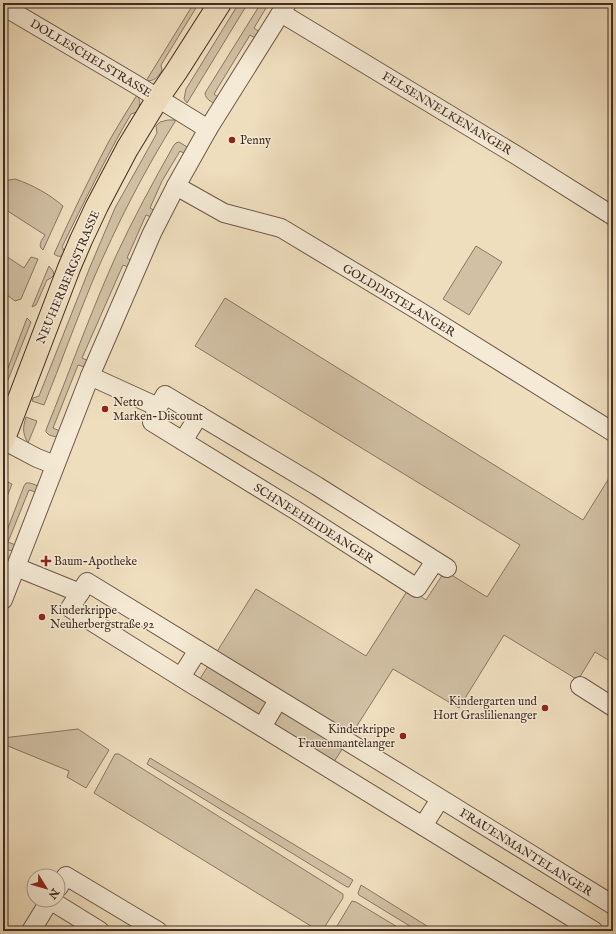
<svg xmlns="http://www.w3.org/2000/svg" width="616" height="934" font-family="'IM FELL English',serif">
<rect width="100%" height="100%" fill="#efdebe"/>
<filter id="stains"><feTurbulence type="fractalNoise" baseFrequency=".005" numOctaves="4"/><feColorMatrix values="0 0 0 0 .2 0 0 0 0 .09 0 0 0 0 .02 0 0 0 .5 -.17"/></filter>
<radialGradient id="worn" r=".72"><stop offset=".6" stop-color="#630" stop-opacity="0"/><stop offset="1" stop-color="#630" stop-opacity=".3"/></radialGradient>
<g fill="#d1c0a4" stroke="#897664">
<path d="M194,3H199L161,65L162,70C158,78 154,81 146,81Z"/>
<path d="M239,3H248L187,103L184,99L186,89Z"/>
<path d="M261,3H269L254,28L262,34L258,40L250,35L214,94L222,100L219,106C214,103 205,100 205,93Z"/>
<path d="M137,95C141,101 140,106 137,112L131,114C106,157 84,202 62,247C63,248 64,250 64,252C65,258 57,257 54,254C71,216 89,179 108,143C117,127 127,111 137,95Z"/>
<path d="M168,120H176C144,171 117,224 93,280C76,321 61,363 44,405L32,401L33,398L39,396L90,267L115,208L157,133L156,126L160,122Z"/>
<path d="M179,142L192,150L189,156L180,151L162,181L150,208L159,213L156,219L146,215L127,258L136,263L133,269L123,265L82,358L91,362L88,368L78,365L53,428L62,432L60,438L49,435L46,432V430C69,373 90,314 115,258C133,219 153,182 174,145L176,143Z"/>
<path d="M15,179C33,185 49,194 63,206L43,250C37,245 42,240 45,235L3,208V181Z"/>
<path d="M476,246L502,262L469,315L443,299Z"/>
<path d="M3,254L24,268L31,257L38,259L21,299L15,301L3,292Z"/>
<path d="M49,266L53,271L54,275L51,278L47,280L36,305L32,307Z"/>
<path d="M225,298L583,520L611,475L613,476V663L595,652L578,680L504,635L459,708L393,669L332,765L198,682L256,589L366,656L409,588L426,600L445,571L487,597L520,545L195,346Z"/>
<path d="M27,318L31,322L4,390H3V381Z"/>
<path d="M26,417L37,421L28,443C22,432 23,428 26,417Z"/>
<path d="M6,481L12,484L3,507V489Z"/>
<path d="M26,483H30L41,487L39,493L29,490L8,542L18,546L15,552L6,549L3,555V541L24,486Z"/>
<path d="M78,729L109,750L86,788L67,777L69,771L3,744V738Z"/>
<path d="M115,754H119L343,894V898L322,931H319L94,793Z"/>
<path d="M150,758L353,880L349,887H347L147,764Z"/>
<path d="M361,885L435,931H418L359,895L358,893Z"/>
<path d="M352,901L356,902L404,931H334Z"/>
</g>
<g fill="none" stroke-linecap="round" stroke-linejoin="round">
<defs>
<g id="minor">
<path d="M3,6L135,84L208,129"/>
<path d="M281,13L516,155L613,216"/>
<path d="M176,186L224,213L281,228L419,311L613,432"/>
<path d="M90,376L158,407L165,395L317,486L447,568"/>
<path d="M158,407L152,422L300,513L417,588L435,561"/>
<path d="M3,440L37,458L55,465"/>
<path d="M183,441L199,415"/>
<path d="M16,567L80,593"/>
<path d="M3,600L90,376L152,233L176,186L208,129L287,3"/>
<path d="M181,677L198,650"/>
<path d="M580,686L613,707"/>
<path d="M262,727L278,700"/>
<path d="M423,826L440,799"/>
<path d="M58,888L66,876L158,931"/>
<path d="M50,900L100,931"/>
<path d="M31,931L50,900"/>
<path d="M594,931L190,683L70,608L87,582L417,784L613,905"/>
</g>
<path id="major" d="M3,441L69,268L81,240L97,206L127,149L158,98L176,72L220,3"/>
</defs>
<use href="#minor" stroke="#6c584a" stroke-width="20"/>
<use href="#major" stroke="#412c23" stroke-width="24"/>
<use href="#minor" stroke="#f5ead5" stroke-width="18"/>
<use href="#major" stroke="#efdebe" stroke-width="22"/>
</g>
<g fill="#8f2418" stroke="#f5ead5" stroke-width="1.5">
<circle cx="232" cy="140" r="4"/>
<circle cx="105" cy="409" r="4"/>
<path d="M44 555h4v4h4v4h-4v4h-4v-4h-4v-4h4z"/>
<circle cx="42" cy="617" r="4"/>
<circle cx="545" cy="708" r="4"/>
<circle cx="403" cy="736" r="4"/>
</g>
<g text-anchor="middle" stroke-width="3" stroke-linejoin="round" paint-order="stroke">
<g font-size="12" fill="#412c23" stroke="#f5ead5">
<text transform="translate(91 58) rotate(31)" y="4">DOLLESCHELSTRASSE</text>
<text transform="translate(447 113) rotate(31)" y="4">FELSENNELKENANGER</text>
<text transform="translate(68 277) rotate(-67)" y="4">NEUHERBERGSTRASSE</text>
<text transform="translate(399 300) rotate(31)" y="4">GOLDDISTELANGER</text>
<text transform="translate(314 523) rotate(32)" y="4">SCHNEEHEIDEANGER</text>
<text transform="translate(526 852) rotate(32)" y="4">FRAUENMANTELANGER</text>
</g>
<g font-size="12" fill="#412c23" stroke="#f5ead5" text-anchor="start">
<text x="240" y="144">Penny</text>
<text x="113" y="406">Netto<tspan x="113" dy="14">Marken-Discount</tspan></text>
<text x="54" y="565">Baum-Apotheke</text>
<text x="50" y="614">Kinderkrippe<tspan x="50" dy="14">Neuherbergstraße 92</tspan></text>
<text x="537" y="705" text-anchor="end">Kindergarten und<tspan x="537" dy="14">Hort Graslilienanger</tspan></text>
<text x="395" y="733" text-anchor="end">Kinderkrippe<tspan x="395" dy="14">Frauenmantelanger</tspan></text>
</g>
</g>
<rect width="616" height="934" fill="none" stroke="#efdebe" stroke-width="16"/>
<rect x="4" y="4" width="608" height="926" fill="none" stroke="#412c23" stroke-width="2"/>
<rect x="8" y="8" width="600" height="918" fill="none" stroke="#412c23"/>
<g transform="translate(46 888) rotate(127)"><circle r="19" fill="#f5ead5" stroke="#ad9e8e"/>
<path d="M0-3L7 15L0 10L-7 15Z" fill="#8f2418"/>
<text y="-6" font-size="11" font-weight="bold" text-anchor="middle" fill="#412c23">N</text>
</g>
<rect width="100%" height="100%" filter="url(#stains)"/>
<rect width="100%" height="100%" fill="url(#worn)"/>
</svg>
